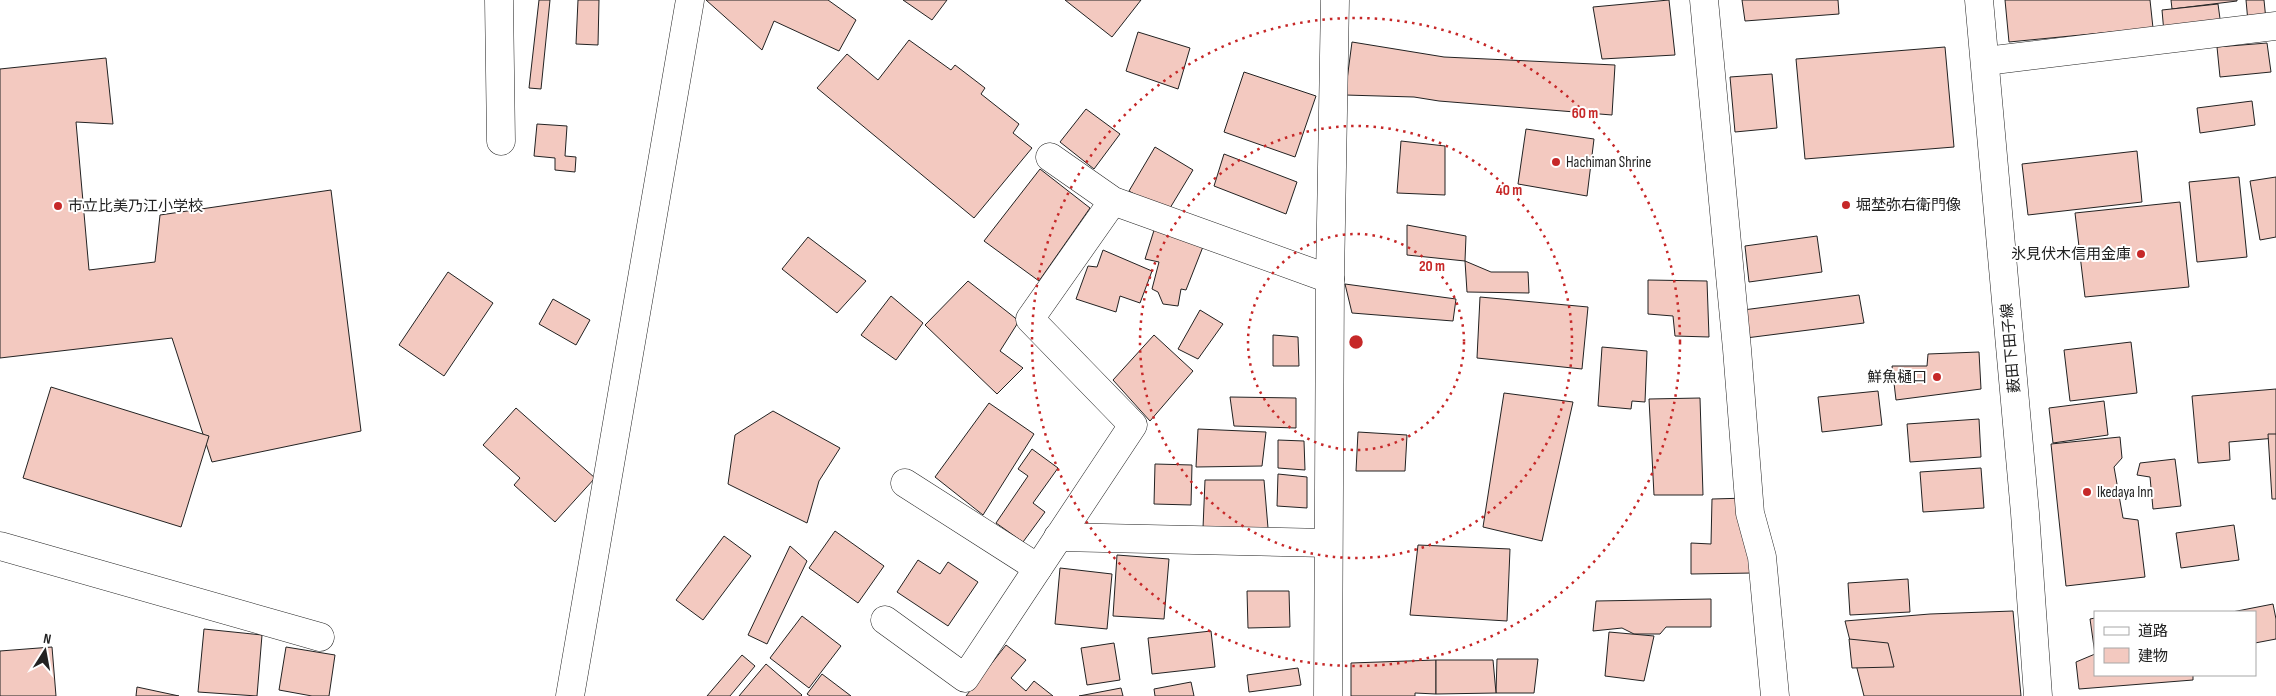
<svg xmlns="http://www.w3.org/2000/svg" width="2276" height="696" font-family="'Sofia Sans Condensed','Noto Sans JP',sans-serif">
<rect width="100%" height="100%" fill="#fff"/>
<g fill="#f3c9c0" stroke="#222">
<path d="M539,0H550L541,89L529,88Z"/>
<path d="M578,0H599L598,45L576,44Z"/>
<path d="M706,0H828L856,20L839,51L774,21L762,50Z"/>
<path d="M903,0H947L932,20Z"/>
<path d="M1065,0H1141L1112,37Z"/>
<path d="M1669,0L1675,55L1602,59L1593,7Z"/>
<path d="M1742,0H1838L1839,14L1745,21Z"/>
<path d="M2005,0H2150L2153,28L2009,42Z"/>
<path d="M2171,0H2237V1L2172,9Z"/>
<path d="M2246,0H2264L2266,20L2248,22Z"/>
<path d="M2218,4L2221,26L2164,33L2162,10Z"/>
<path d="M1138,32L1190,48L1178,89L1126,71Z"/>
<path d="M909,40L951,70L955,65L985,88L981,94L1019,124L1013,133L1032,148L974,218L817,88L847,54L878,80Z"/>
<path d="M1352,42L1444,57L1615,65L1612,115L1439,101L1414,97L1345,95Z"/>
<path d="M2267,43L2271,72L2220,77L2217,47Z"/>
<path d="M1945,47L1954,147L1805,159L1796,59Z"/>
<path d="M106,58L113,124L76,122L89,270L155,262L160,215L331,190L361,431L212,462L172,338L0,358V69Z"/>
<path d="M1244,72L1316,96L1295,157L1224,132Z"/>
<path d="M1772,74L1777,128L1735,132L1730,77Z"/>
<path d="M2252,101L2255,125L2200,133L2197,108Z"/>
<path d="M1086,109L1120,134L1094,169L1060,142Z"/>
<path d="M537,124L567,126L565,156L576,157L575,172L555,170V158L534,156Z"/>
<path d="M1526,129L1594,139L1587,196L1518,184Z"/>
<path d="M1401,141L1445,146V195L1397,193Z"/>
<path d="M1155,147L1193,170L1167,213L1129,191Z"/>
<path d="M2137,151L2142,202L2028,215L2022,164Z"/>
<path d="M1224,154L1297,182L1286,214L1214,186Z"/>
<path d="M1040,169L1090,208L1039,281L984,241Z"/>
<path d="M2239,177L2247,257L2197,262L2189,182Z"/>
<path d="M2276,177V237L2260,240L2250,181Z"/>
<path d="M2180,202L2189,287L2085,297L2075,213Z"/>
<path d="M1156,224L1206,239L1186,290L1181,289L1178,306L1163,304L1158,292L1152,289L1159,262L1145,259Z"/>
<path d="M1407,225L1466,236L1465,261L1407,255Z"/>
<path d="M1817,236L1822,272L1749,282L1745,246Z"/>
<path d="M808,237L866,281L837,313L782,269Z"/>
<path d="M1103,250L1152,271L1140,303L1120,296L1116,312L1076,299L1088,266L1097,267Z"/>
<path d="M1465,261L1491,272H1528L1529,293L1467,292Z"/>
<path d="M448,272L493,303L444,376L399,345Z"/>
<path d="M1648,280L1707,281L1709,337L1675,336L1673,316L1648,314Z"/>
<path d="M968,281L1019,321L1000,351L1023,368L997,394L925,325Z"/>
<path d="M1345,284L1456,299L1453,321L1352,313Z"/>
<path d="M1859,295L1864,323L1746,338L1743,310Z"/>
<path d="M891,296L923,323L896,360L861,335Z"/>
<path d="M1480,297L1588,307L1582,369L1477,358Z"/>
<path d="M553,299L590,320L576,345L539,324Z"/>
<path d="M1200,310L1223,324L1198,359L1178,349Z"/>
<path d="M1154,335L1193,371L1150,421L1113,380Z"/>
<path d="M1273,335L1298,337L1299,366H1273Z"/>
<path d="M2131,342L2137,393L2070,401L2064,350Z"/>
<path d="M1602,347L1647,351L1645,402L1632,401L1631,409L1598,406Z"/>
<path d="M1979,352L1981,389L1896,400L1892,366H1927L1928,354Z"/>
<path d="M51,387L209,436L181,527L23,478Z"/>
<path d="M2276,389V438L2229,442L2230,460L2198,463L2192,396Z"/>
<path d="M1878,391L1882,425L1822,432L1818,397Z"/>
<path d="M1504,393L1573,402L1542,541L1483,527Z"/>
<path d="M1230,397L1296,398V428L1234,426Z"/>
<path d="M1700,398L1703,495H1654L1649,399Z"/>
<path d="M2104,401L2108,435L2053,443L2049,408Z"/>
<path d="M989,403L1034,434L983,515L935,477Z"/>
<path d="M516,408L595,478L555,522L514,485L520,478L483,445Z"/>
<path d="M773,411L840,448L819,481L807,523L728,484L735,435Z"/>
<path d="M1979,419L1981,457L1910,462L1907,424Z"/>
<path d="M1198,429L1266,432L1262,466L1196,467Z"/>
<path d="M1358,432L1407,435L1405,471H1356Z"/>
<path d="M2268,434H2276V499H2272Z"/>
<path d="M2120,437L2122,458L2114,467L2123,518L2138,520L2145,577L2066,586L2051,444Z"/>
<path d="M1278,440L1304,441L1305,470L1278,468Z"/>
<path d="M1032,449L1058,468L1033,503L1045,512L1023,542L996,523L1028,476L1018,469Z"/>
<path d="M2175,459L2181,506L2153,509L2150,477L2137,475L2140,463Z"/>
<path d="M1155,464L1192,465L1191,505L1154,504Z"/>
<path d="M1981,468L1984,508L1923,512L1920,472Z"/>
<path d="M1278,474L1307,477V508L1277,506Z"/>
<path d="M1205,480H1264L1268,528H1203Z"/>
<path d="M1748,498L1753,573L1691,574V543L1711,544L1712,499Z"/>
<path d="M2234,525L2239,560L2181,568L2176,533Z"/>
<path d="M835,531L884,566L858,603L809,568Z"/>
<path d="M724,536L751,556L703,620L676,600Z"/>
<path d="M1418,545L1510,549L1507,621L1410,615Z"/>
<path d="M790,546L807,561L767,644L748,635Z"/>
<path d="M1117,555L1169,559L1164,619L1113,616Z"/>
<path d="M918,560L940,574L948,562L978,582L948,626L897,592Z"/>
<path d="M1060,568L1112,574L1107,629L1055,624Z"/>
<path d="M1908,579L1910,612L1850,615L1848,583Z"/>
<path d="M1247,591H1289L1290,627L1248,628Z"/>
<path d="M1711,599V627H1666L1660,634H1634L1622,628L1593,631L1596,601Z"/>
<path d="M2273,604L2276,619V639L2255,643V612H2232Z"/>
<path d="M2013,611L2021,696H1864L1845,621L1930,614Z"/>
<path d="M802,616L841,646L809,688L770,658Z"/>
<path d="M2095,618V675H2193V680L2079,689L2076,662L2095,654L2090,619Z"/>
<path d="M204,629L262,635L257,696L198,692Z"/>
<path d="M1211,631L1215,667L1152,674L1148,638Z"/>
<path d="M1609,632L1654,636L1644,681L1605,676Z"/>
<path d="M1849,639L1888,643L1894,667L1852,668Z"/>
<path d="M1114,643L1120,680L1087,685L1081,648Z"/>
<path d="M1006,645L1026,660L1011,678L1026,691L1034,681L1053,696H966Z"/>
<path d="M52,647L56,696H0V651Z"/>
<path d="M286,647L335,655L329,696H312L279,690Z"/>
<path d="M742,655L755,666L730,696H707Z"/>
<path d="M1497,659H1538L1534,693H1496Z"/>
<path d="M1436,660V694L1415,693V696H1351V663Z"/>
<path d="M1436,660H1493L1496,693L1436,694Z"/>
<path d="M766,664L802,695L801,696H739Z"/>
<path d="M1298,668L1301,685L1249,692L1247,675Z"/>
<path d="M822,674L851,696H810L807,694Z"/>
<path d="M1191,682L1194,696H1155L1154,689Z"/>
<path d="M137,687L179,696H136Z"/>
<path d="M1121,688L1123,696H1079Z"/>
</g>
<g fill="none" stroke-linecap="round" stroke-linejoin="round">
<defs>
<g id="minor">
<path d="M499,0L501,141"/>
<path d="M1704,0L1737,349L1750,513L1762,557L1775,696"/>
<path d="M1986,61L2276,26"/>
<path d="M1050,157L1113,201L1330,279"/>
<path d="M905,483L1038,568"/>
<path d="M1058,537L1328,543"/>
<path d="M0,546L320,637"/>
<path d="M885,620L965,678L1133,425L1030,319L1113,201"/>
<path d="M570,696L690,0"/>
<path d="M1328,696L1330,279L1335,0"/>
</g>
<path id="major" d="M1979,0L2025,513L2038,696"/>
</defs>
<use href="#minor" stroke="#222" stroke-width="29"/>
<use href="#major" stroke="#222" stroke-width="29"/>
<use href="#minor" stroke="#fff" stroke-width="28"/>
<use href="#major" stroke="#fff" stroke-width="28"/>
</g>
<g fill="none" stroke="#c62828" stroke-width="2.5" stroke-dasharray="2.5 5">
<circle cx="1356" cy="342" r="108"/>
<circle cx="1356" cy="342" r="216"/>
<circle cx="1356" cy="342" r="324"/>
</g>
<g fill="#c62828" stroke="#fff" stroke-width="2">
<circle cx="1556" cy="162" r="5"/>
<circle cx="1846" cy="205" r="5"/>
<circle cx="58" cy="206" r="5"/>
<circle cx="2141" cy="254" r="5"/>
<circle cx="1937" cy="377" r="5"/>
<circle cx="2087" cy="492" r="5"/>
</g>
<g text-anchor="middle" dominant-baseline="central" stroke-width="4" stroke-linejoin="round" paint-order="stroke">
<g font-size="15" fill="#222" stroke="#fff" text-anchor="start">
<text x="1566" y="162">Hachiman Shrine</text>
<text x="1856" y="205">堀埜弥右衛門像</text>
<text x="68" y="206">市立比美乃江小学校</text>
<text x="2131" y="254" text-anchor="end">氷見伏木信用金庫</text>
<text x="1927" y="377" text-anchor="end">鮮魚樋口</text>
<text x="2097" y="492">Ikedaya Inn</text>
</g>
<g font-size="15" fill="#222" stroke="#fff">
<text transform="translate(2011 348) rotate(-95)">薮田下田子線</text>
</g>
</g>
<circle cx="1356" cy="342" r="8" fill="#c62828" stroke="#fff" stroke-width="2.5"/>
<g font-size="15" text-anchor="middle" font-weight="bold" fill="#c62828" stroke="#fff" stroke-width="4" stroke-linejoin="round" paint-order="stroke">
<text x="1585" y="118">60 m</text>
<text x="1509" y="195">40 m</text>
<text x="1432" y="271">20 m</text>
</g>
<rect x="2094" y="611" width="162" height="65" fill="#ffffff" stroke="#a7a7a7"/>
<rect x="2104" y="627" width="25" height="8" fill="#ffffff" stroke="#a7a7a7"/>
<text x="2138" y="636" font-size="15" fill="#222222">道路</text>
<rect x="2104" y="648" width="25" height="15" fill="#f3c9c0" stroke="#a7a7a7"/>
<text x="2138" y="661" font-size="15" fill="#222222">建物</text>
<g transform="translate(45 651) rotate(11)" stroke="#ffffff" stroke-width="4" paint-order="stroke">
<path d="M0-4L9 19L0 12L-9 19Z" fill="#222222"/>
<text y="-8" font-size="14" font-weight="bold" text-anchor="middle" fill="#222222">N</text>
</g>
</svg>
